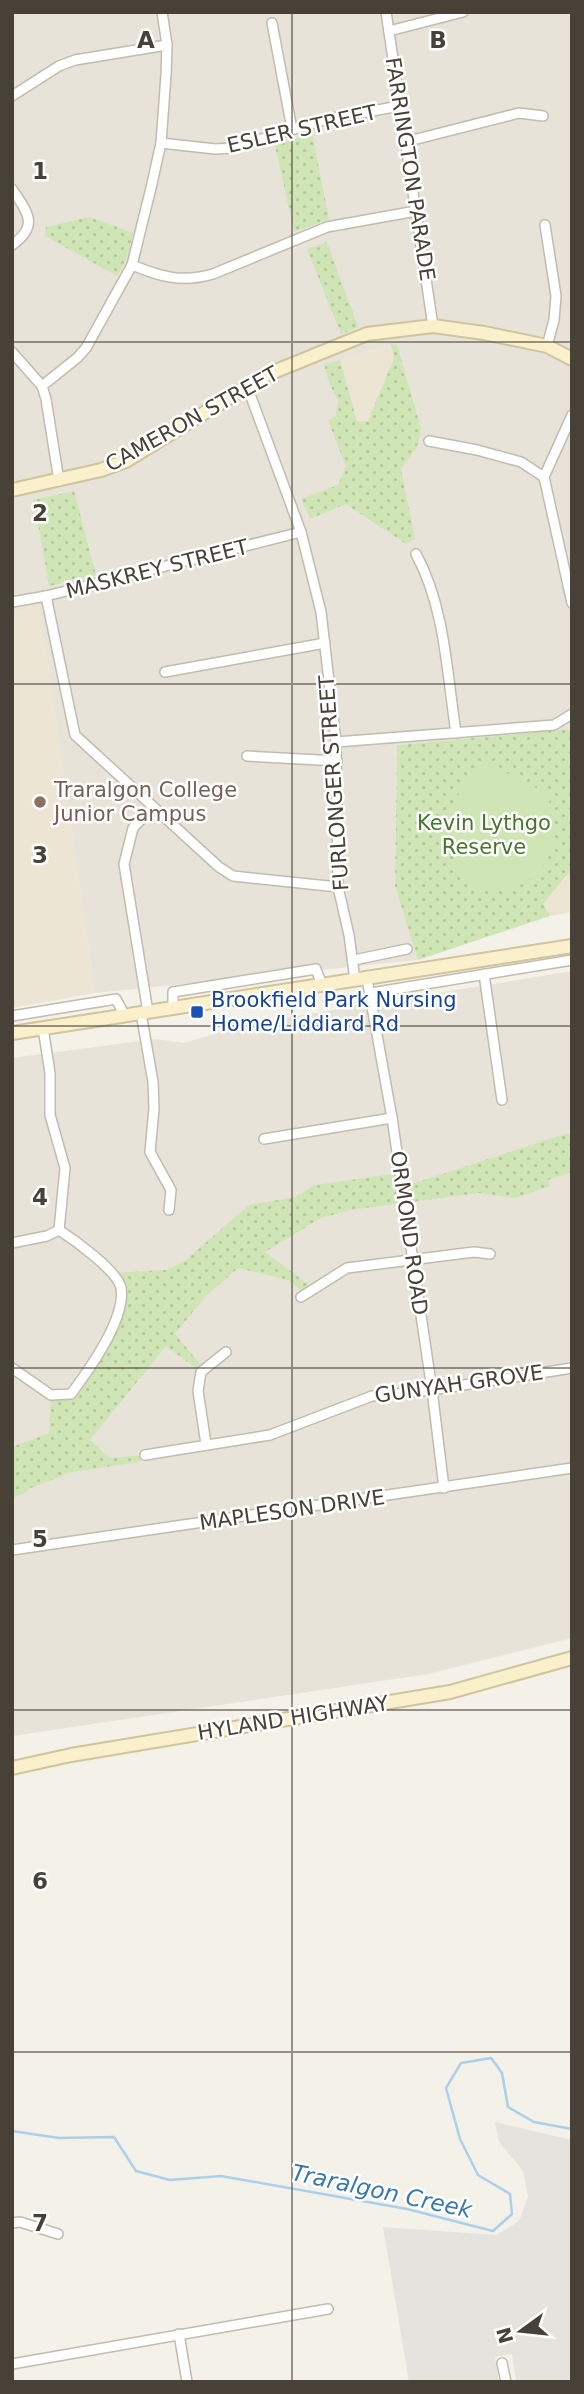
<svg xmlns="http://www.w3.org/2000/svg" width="584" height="2394" font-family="'DejaVu Sans',sans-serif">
<defs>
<pattern id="park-dots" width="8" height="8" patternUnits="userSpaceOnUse" patternTransform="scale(1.75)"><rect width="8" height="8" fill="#cfe5b5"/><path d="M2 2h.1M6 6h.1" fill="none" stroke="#b3c69c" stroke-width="1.8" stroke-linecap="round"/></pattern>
</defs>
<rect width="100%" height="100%" fill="#f4f1e9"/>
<g fill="#e7e3d8">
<path d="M12,12H572V729L397,745L395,886L418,960L95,993L40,607L12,611Z"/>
<path d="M572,971V1638L428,1674L12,1736V1058L155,1039L184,1043L248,1024Z"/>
</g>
<path fill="#e6e3de" d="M495,2122L572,2140V2382H516L512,2354L495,2357L499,2382H409L383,2227L496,2235L519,2221L528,2197L523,2171L499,2142Z"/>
<g fill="#ece5d4">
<path d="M391,344L394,357L368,421L357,422L340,360Z"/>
<path d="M40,606L95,993L12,1008V611Z"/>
<path d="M572,869V912L550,916L543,904Z"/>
</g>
<g fill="url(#park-dots)">
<path d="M312,133L329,219L294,232L275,145Z"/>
<path d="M90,217L133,233L128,255L117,276L45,236L46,227Z"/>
<path d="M327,242L358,327L341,334L307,249Z"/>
<path d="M391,344L397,345L421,429L417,447L401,469L415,539L406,544L346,504L310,519L301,499L338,485L346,467L328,420L335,417L339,402L329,383L324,364L340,360L357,422L368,421L394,358Z"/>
<path d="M74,491L96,575L49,586L34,500Z"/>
<path d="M572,729V869L543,904L550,916L418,960L395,886L397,745Z"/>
<path d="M565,1134H572V1172L548,1180L550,1186L516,1198L479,1193L350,1210L321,1218L265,1252L313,1288L305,1294L288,1280L238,1268L203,1299L175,1334L204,1369L201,1372L166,1346L90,1440L110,1458L145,1455L139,1462L72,1472L28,1489V1491L15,1497L12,1495V1447L49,1433L51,1395L64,1396L84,1377L119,1306V1287L111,1273L167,1270L186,1260L249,1205L295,1197L315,1185L400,1173L402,1184L418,1182Z"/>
</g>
<path fill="#cfe5b5" d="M485,762L552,796L547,806C584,884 454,936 451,835L439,828L472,770Z"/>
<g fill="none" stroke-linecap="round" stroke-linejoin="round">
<path stroke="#aad0ec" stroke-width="2.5" d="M12,2131L59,2138L114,2137L136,2171L170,2180L221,2176L407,2209L493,2231L512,2214L510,2194L478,2175L460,2139L446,2088L461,2063L491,2058L502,2073L508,2107L534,2122L572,2129"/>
<defs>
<g id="street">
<path d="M386,12L433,326"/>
<path d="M272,23L292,129"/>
<path d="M389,31L463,12"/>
<path d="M12,96L59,66L75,60L167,45"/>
<path d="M405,142L519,113L543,116"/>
<path d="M161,143L215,149L233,148L327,119L400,106"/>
<path d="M12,189C27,212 40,225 12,245"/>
<path d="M545,225L556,296L554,320L547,346"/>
<path d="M132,265C161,277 182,283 213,274L327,227L416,211"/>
<path d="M12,352L42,386L46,399L59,481"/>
<path d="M42,386L77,358L86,348L132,265L151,188L161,143L166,75L167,45L162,12"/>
<path d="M247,386L301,532L321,612L336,742L338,887L349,935L355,980"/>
<path d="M572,415L544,477L572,603"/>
<path d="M429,441L477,450L521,462L544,477"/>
<path d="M416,554C445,607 447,674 456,733"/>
<path d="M46,596L75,735L219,867L233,876L338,887"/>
<path d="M12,602L46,596L301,532"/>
<path d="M165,672L325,643"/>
<path d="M336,742L554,725L572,714"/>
<path d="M247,756L337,761"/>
<path d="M354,960L407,949"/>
<path d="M484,974L502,1100"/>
<path d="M367,979L392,1118L432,1390L444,1488"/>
<path d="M371,993L572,960"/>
<path d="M173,1008V992L316,969L322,985"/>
<path d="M148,1012L124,864L133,828L153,807"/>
<path d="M141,1013L153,1082L154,1108L150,1152L171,1190L169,1210"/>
<path d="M12,1016L116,999L125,1016"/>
<path d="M264,1139L392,1118"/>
<path d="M12,1243L47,1236L59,1230L65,1168L50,1115V1073L43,1028"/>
<path d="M301,1297L347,1268L474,1252L490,1254"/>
<path d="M12,1368L51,1395L71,1394C89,1370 126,1319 121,1288C118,1271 73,1239 59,1230"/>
<path d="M206,1444L198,1391L201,1372L226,1352"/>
<path d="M145,1455L270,1435L372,1396L432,1390L572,1368"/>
<path d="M12,1550L572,1468"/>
<path d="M12,2223L20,2222L58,2234"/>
<path d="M179,2334L187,2382"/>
<path d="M502,2363L506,2382"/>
<path d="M12,2364L328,2309"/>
</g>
<g id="secondary">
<path d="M12,490L101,470L126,461L266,375L367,334L433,326L484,333L547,346L572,359"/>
<path d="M12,1033L572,946"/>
<path d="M12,1768L71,1755L450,1692L572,1658"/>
</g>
</defs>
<use href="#street" stroke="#c2bbaf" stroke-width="12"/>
<use href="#secondary" stroke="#d0c49c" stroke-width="16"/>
<use href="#street" stroke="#fff" stroke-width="9"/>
<use href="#secondary" stroke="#fbf0cc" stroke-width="12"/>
</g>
<path fill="none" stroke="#474138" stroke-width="2" stroke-opacity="0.55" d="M292,12V2382M12,342H572M12,684H572M12,1026H572M12,1368H572M12,1710H572M12,2052H572"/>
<circle fill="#8d6e63" stroke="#fff" stroke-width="2.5" cx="40" cy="802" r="7"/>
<rect fill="#1a4fb4" stroke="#fff" stroke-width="2.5" x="190" y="1005" width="14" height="14" rx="3.5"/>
<g text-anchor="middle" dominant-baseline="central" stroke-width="5" stroke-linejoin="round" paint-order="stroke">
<g font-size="21" fill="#474138" stroke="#fff">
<text transform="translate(302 129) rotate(-13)">ESLER STREET</text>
<text transform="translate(410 169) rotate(81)">FARRINGTON PARADE</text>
<text transform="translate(192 419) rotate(-29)">CAMERON STREET</text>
<text transform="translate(157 569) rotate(-14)">MASKREY STREET</text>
<text transform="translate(334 783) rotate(-94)">FURLONGER STREET</text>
<text transform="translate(409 1233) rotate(82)">ORMOND ROAD</text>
<text transform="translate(459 1384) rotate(-8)">GUNYAH GROVE</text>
<text transform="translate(292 1510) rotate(-8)">MAPLESON DRIVE</text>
<text transform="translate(293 1718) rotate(-9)">HYLAND HIGHWAY</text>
</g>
<g font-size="21" fill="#785e54" stroke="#fff" text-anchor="start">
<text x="54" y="790">Traralgon College<tspan x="54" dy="24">Junior Campus</tspan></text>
</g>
<g font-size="21" fill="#48752f" stroke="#fff">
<text x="484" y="823">Kevin Lythgo<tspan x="484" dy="24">Reserve</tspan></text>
</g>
<g font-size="21" fill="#164399" stroke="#fff" text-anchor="start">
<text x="211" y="1000">Brookfield Park Nursing<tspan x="211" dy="24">Home/Liddiard Rd</tspan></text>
</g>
<g font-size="23" font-style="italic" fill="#3879ac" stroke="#fff">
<text transform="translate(382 2191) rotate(12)">Traralgon Creek</text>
</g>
</g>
<g font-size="23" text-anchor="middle" font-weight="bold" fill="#474138" stroke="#fff" stroke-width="5" stroke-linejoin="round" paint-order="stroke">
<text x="146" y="48">A</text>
<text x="438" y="48">B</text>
<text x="40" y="179">1</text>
<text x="40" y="521">2</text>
<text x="40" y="863">3</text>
<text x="40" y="1205">4</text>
<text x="40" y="1547">5</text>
<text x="40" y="1889">6</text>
<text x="40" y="2231">7</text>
</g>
<rect width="584" height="2394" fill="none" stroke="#474138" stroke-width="28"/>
<g transform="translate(521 2331) rotate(255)" stroke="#ffffff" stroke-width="5" paint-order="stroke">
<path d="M0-5L12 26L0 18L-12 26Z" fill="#474138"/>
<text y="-10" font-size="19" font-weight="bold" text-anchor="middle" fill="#474138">N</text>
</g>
</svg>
